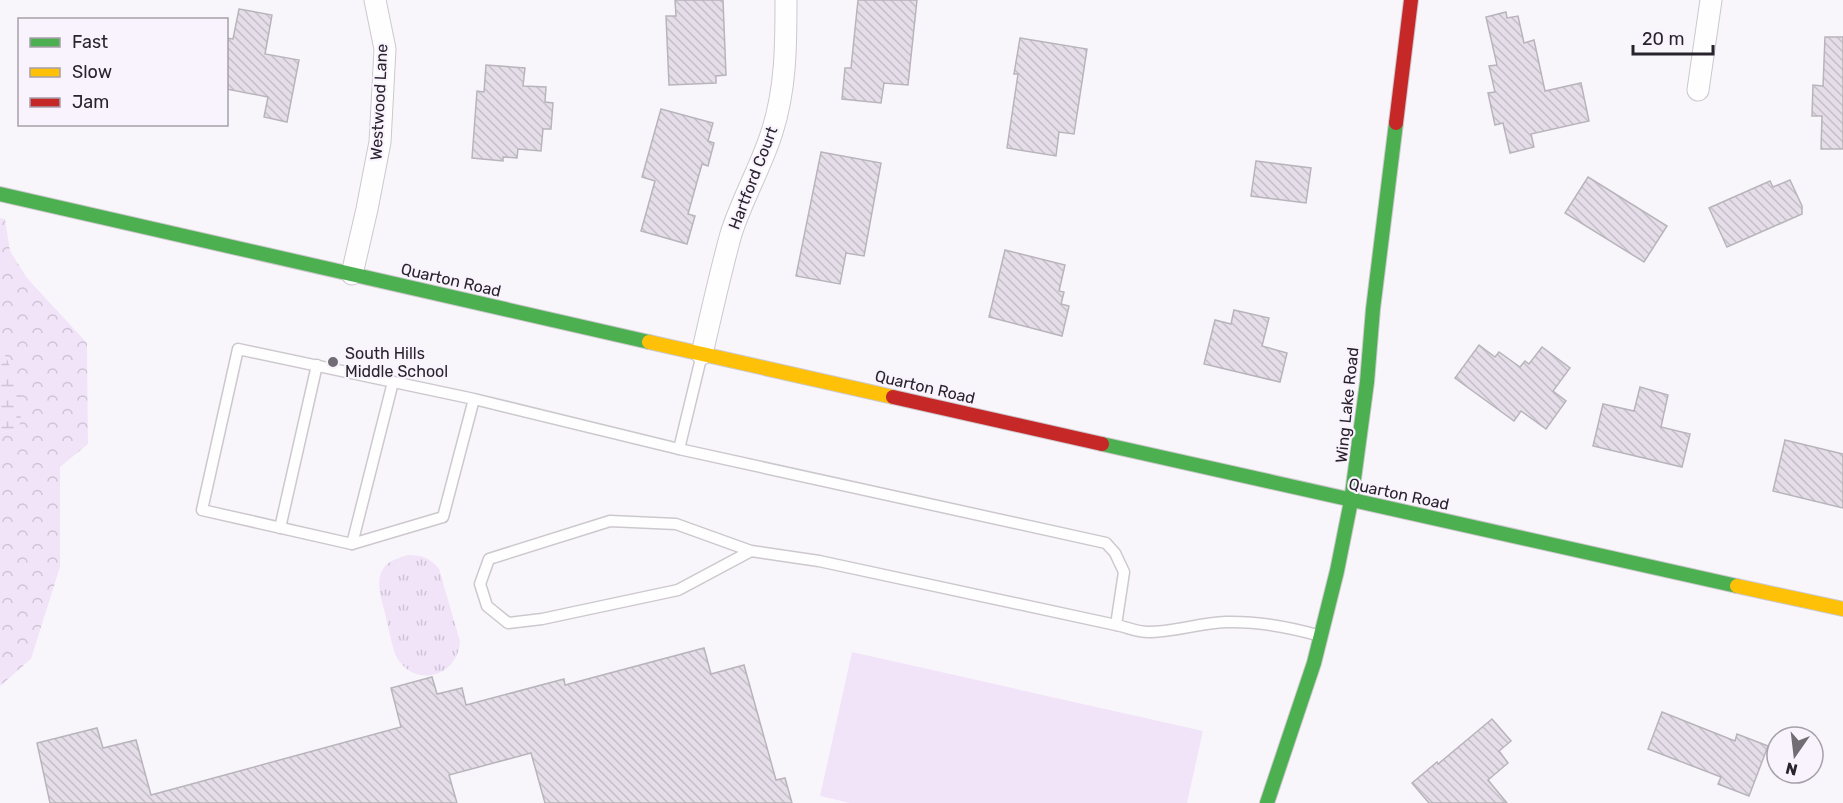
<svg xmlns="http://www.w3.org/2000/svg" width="1843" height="803" font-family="Rubik,sans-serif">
<defs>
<pattern id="grass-tufts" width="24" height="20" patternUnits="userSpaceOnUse" patternTransform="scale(1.5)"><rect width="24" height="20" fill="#f1e4f9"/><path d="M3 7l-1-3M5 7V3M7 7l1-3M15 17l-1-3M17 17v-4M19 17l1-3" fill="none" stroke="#cfc3d6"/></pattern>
<pattern id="forest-crowns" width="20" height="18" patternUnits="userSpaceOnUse" patternTransform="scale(1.5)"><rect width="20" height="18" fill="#f1e4f9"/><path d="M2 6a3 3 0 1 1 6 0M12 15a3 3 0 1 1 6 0" fill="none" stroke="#cfc3d6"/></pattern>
<pattern id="wetland-marsh" width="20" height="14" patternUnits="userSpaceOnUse" patternTransform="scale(1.5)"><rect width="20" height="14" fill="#f1e4f9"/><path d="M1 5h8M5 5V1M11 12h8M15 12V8" fill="none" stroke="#cfc3d6"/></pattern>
<pattern id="building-back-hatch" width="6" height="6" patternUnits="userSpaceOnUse" patternTransform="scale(1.5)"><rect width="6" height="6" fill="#e5dee9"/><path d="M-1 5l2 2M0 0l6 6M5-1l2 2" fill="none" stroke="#c4bec8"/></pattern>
</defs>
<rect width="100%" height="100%" fill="#f9f6fb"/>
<path fill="url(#grass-tufts)" d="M408,555C423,555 430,558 439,569L460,641C458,679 411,689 395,654C391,641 388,627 385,613C377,585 372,563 408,555Z"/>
<path fill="url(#forest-crowns)" d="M0,218L5,219L10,251L27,278L87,343L88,444L60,467V567L31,659L0,686V433L19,429L6,357L0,354Z"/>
<path fill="url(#wetland-marsh)" d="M0,354L6,357L23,399L19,429L0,433Z"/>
<path fill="#f1e4f9" d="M852,652L1203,731L1187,803H850L820,796Z"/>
<g fill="url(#building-back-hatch)" stroke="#b8b4bb" stroke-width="1.5">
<path d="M675,0H723L726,75L716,76V83L669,85L666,16H676Z"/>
<path d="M858,0H917L908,85L884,83L881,103L842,99L845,68H851Z"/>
<path d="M239,9L272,15L265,54L299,60L287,122L264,117L268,97L226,89V38L233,39Z"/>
<path d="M1506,12L1507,18L1518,16L1524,43L1534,40L1545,91L1581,83L1589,121L1531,134L1534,147L1510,153L1503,123L1495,125L1488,93L1495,92L1489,66L1497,65L1486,17Z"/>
<path d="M1825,37H1843V149H1821L1822,116H1812L1813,85L1823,86Z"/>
<path d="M1020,38L1087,49L1074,134L1059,132L1056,156L1007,148L1018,74H1014Z"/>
<path d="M486,65L525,68L523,86L546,87L545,102L553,103L551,129H543L541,151L518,149L517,158L503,157V161L472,158L477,91L484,92Z"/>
<path d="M661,109L713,123L708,141L714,143L708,166L702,164L688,214L695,216L687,244L641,231L655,181L642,177Z"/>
<path d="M821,152L881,163L864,256L846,253L840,284L796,276Z"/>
<path d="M1256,161L1311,168L1306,203L1251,196Z"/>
<path d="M1588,177L1667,226L1644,262L1565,213Z"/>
<path d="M1790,180L1802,206V214L1727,247L1709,208L1770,181L1773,187Z"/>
<path d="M1005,250L1065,265L1059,291L1064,292L1061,304L1069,306L1062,336L989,317Z"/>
<path d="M1234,310L1269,318L1262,346L1287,353L1280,382L1204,364L1215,320L1231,324Z"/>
<path d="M1479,345L1495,357L1499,352L1520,367L1525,361L1529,364L1542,347L1570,368L1553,391L1566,401L1546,429L1521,411L1514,421L1455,378Z"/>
<path d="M1640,387L1668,395L1661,427L1690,434L1682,467L1593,446L1603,404L1634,411Z"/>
<path d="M1785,440L1843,454V508L1773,491Z"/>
<path d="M704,648L711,674L744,665L776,780L785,778L792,803H545L531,753L449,775L457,803H50L37,743L97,728L103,748L136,740L151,795L401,727L391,688L432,677L437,694L462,688L466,705L564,679L565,685Z"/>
<path d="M1662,712L1735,741L1737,734L1768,746L1749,796L1718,784L1721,777L1648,749Z"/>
<path d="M1492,719L1511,741L1499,751L1508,763L1488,780L1507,803H1429L1412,783L1437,762L1438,764Z"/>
</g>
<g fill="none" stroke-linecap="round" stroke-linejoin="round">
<defs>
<g id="lane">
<path d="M474,399L443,517L352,544L202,510L238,349L474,399L679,449L1106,543L1115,553L1124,572L1116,625C1126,627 1138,632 1148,632C1174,632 1199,623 1226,622C1259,621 1289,627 1321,636"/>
<path d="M679,449L702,354"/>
<path d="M280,528L317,365"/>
<path d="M352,544L393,382"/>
<path d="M751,551L678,590L542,619L508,623L487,606L480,584L489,559L610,521L676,524L751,551L819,561L1116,625"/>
</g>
<g id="street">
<path d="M1698,90L1711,0"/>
<path d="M352,274L367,209L380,142L385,49L375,0"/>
<path d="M702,354C711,314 720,274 731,234C742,199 761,167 772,132C786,89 786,44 786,0"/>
</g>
<g id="fast">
<path d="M0,194L649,342"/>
<path d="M1102,444L1737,586"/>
<path d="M1267,803L1314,663L1337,571L1351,501L1367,382L1373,309L1396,123"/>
</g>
<g id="slow">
<path d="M649,342L893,397"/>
<path d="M1737,586L1843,609"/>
</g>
<g id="jam">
<path d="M1396,123L1411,0"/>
<path d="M893,397L1102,444"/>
</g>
</defs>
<use href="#lane" stroke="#ccc8ce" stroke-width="13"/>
<use href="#street" stroke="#ccc8ce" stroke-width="23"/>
<use href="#fast" stroke="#ccc8ce" stroke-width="16"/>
<use href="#slow" stroke="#ccc8ce" stroke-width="16"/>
<use href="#jam" stroke="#ccc8ce" stroke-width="16"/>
<use href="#lane" stroke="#fefefe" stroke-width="10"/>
<use href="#street" stroke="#fefefe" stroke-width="21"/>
<use href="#fast" stroke="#4caf50" stroke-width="14"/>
<use href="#slow" stroke="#ffc107" stroke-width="14"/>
<use href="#jam" stroke="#c62828" stroke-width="14"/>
</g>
<circle fill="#726d75" stroke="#f9f3fe" stroke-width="2" cx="333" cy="362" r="6"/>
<g text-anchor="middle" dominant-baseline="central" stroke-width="4.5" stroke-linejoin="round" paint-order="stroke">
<g font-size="16" fill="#29232d" stroke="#f9f3fe">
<text transform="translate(379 102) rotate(-87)">Westwood Lane</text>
<text transform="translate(753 178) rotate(-69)">Hartford Court</text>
<text transform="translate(451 280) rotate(13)">Quarton Road</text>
<text transform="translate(925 387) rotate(13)">Quarton Road</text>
<text transform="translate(1347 405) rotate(-84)">Wing Lake Road</text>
<text transform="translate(1399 494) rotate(12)">Quarton Road</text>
</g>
<g font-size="16" fill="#29232d" stroke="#f9f3fe" text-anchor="start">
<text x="345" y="353">South Hills<tspan x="345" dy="18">Middle School</tspan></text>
</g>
</g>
<rect x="18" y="18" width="210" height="108" fill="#f9f3fe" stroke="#a6a0aa" stroke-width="1.5"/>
<rect x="30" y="38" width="30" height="9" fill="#4caf50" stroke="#a6a0aa" stroke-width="1.5"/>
<text x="72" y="48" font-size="18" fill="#29232d">Fast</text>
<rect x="30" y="68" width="30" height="9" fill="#ffc107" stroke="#a6a0aa" stroke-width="1.5"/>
<text x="72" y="78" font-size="18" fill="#29232d">Slow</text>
<rect x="30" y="98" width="30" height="9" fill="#c62828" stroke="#a6a0aa" stroke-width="1.5"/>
<text x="72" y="108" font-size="18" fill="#29232d">Jam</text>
<g transform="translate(1795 755) rotate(194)"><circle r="28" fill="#f9f3fe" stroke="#a6a0aa" stroke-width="1.5"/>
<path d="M0-4.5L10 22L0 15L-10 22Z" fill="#726d75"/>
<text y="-9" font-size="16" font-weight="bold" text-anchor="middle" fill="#29232d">N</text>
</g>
<path d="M1633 45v9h80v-9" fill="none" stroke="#29232d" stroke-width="3"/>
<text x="1642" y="45" font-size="18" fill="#29232d" stroke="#f9f3fe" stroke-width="4.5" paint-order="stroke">20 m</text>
</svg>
